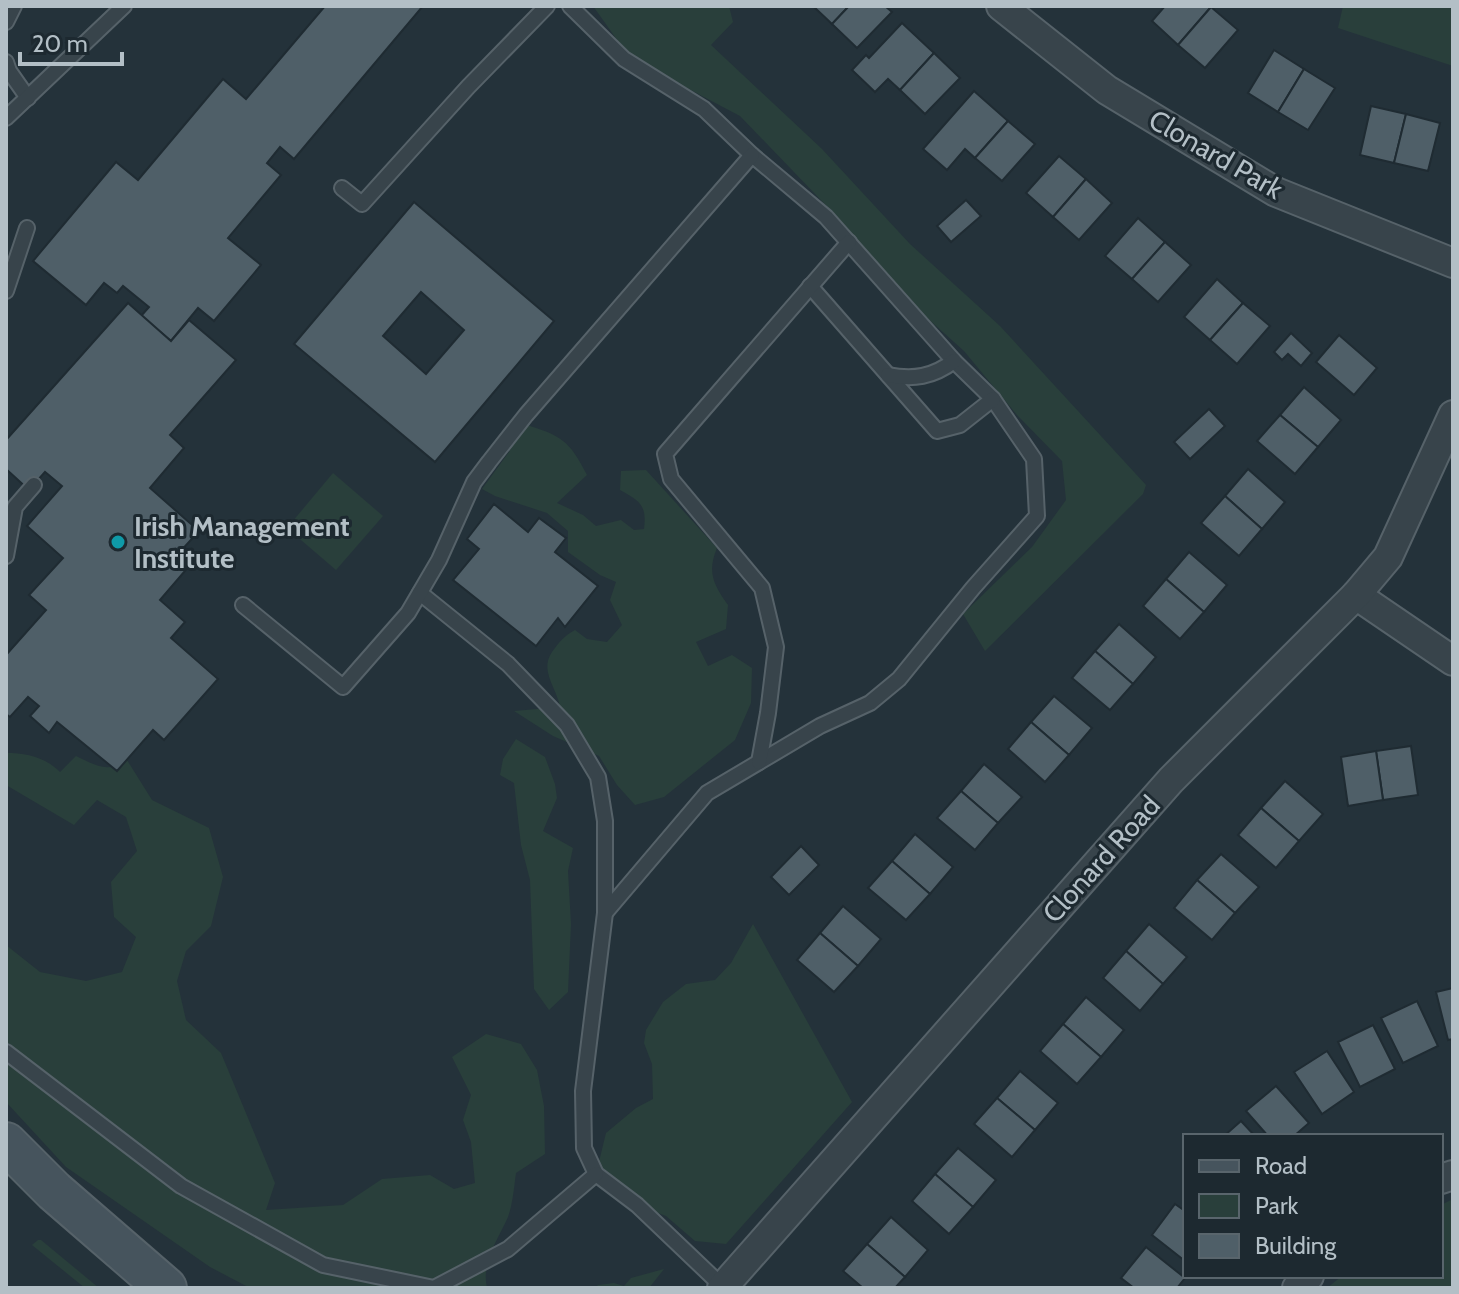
<svg xmlns="http://www.w3.org/2000/svg" width="1459" height="1294" font-family="Cabin,sans-serif">
<rect width="100%" height="100%" fill="#24323a"/>
<g fill="#293f3b">
<path d="M593,6H729L733,22L711,45L822,149L910,244L1000,326L1146,485L1143,494L985,651L963,614L1032,547L1066,500L1062,461L1017,415L964,351L906,299L841,221L740,116L630,58Z"/>
<path d="M1343,6H1453V66L1338,28Z"/>
<path d="M524,424C562,436 569,440 587,475L557,503L583,515L596,526L621,520L634,530L644,529C647,505 640,501 620,490L621,471L646,470L717,548C707,572 713,584 728,605L726,629L696,642L708,666L732,655L752,668L751,703L735,740L664,797L635,805L617,785L599,756L553,736L514,711L560,707C557,688 539,671 552,652C559,642 564,636 575,630L587,639L607,642L622,625L610,600L616,582L600,575L568,552V531L547,513L495,496L482,489L509,452Z"/>
<path d="M333,473L383,516L336,570L287,528Z"/>
<path d="M516,739L545,757L555,784L557,798L543,831L573,848L568,871L571,924L568,992L549,1010L534,989L530,880L521,845L514,783L500,775L503,759Z"/>
<path d="M6,753C26,753 45,757 60,772L76,756C95,765 108,774 127,760L152,800L209,828L223,877L211,926L186,951L177,981L186,1020L221,1053L275,1183L266,1210L343,1205L382,1179L430,1175L454,1189L475,1183L471,1142L463,1120L471,1095L452,1057L486,1034L521,1044L537,1070L544,1106L545,1154L516,1173C514,1187 513,1203 508,1217C498,1240 481,1261 487,1288H250L210,1267L66,1167L6,1102V945L40,972L86,981L122,972L136,937L114,917L111,882L137,851L126,817L97,800L74,825L6,785Z"/>
<path d="M753,924L852,1102L726,1244L695,1241L666,1216L637,1205L596,1174L606,1133L636,1108L653,1099L652,1064L644,1043L646,1030L663,1002L686,984L715,980L731,963Z"/>
<path d="M1453,1199V1288H1327L1342,1276H1441V1205Z"/>
<path d="M38,1240H41L99,1288H85L32,1245Z"/>
<path d="M664,1269L649,1288H595L598,1285L614,1283L624,1286L631,1278Z"/>
</g>
<g fill="#4f5f68" stroke="#1f2b32" stroke-width="2" fill-rule="evenodd">
<path d="M325,6H423L294,159L280,147L267,163L281,175L228,238L261,265L214,321L198,308L171,341L141,316L149,307L123,286L117,293L104,283L86,305L33,261L116,162L138,180L223,79L246,99Z"/>
<path d="M813,6H849L832,24Z"/>
<path d="M849,6H885L892,12L857,48L832,24Z"/>
<path d="M1165,6H1210L1211,7L1178,45L1152,21Z"/>
<path d="M1211,7L1238,30L1205,68L1178,45Z"/>
<path d="M902,23L934,53L900,90L888,79L875,92L852,70L866,55L869,58Z"/>
<path d="M1274,50L1304,69L1278,112L1248,93Z"/>
<path d="M934,53L960,78L925,114L900,90Z"/>
<path d="M1304,69L1335,88L1308,130L1278,112Z"/>
<path d="M974,91L1008,121L975,158L965,149L947,170L923,149Z"/>
<path d="M1371,106L1406,114L1394,163L1360,155Z"/>
<path d="M1406,114L1440,123L1428,171L1394,163Z"/>
<path d="M1008,121L1035,144L1002,181L975,158Z"/>
<path d="M1059,156L1086,179L1053,217L1026,193Z"/>
<path d="M1086,179L1112,203L1079,240L1053,217Z"/>
<path d="M966,200L981,216L951,242L937,226Z"/>
<path d="M414,202L554,321L435,462L294,344ZM421,292L464,330L426,374L383,336Z"/>
<path d="M1138,218L1165,242L1132,279L1105,256Z"/>
<path d="M1165,242L1191,265L1158,302L1132,279Z"/>
<path d="M1217,279L1243,303L1210,340L1184,317Z"/>
<path d="M128,303L171,341L189,320L236,360L170,435L184,448L150,488L199,531L179,553L191,564L160,600L185,622L171,638L218,679L164,740L153,730L117,771L57,722L49,733L30,716L39,706L28,697L10,717L6,714V655L46,610L29,595L63,558L27,526L62,486L45,472L29,490L6,469V440Z"/>
<path d="M1243,303L1270,326L1237,364L1210,340Z"/>
<path d="M1291,333L1312,353L1301,366L1288,354L1282,360L1274,352Z"/>
<path d="M1339,335L1377,368L1354,395L1316,362Z"/>
<path d="M1304,387L1341,420L1318,447L1280,415Z"/>
<path d="M1209,409L1225,426L1190,459L1174,442Z"/>
<path d="M1280,415L1318,447L1295,474L1257,441Z"/>
<path d="M1248,469L1285,502L1262,529L1225,496Z"/>
<path d="M1225,496L1262,529L1239,556L1201,523Z"/>
<path d="M494,504L528,532L539,518L566,538L555,552L598,586L565,627L558,618L536,646L453,580L479,549L467,539Z"/>
<path d="M1189,552L1227,585L1204,612L1166,579Z"/>
<path d="M1166,579L1204,612L1180,639L1143,606Z"/>
<path d="M1119,624L1156,657L1133,684L1095,651Z"/>
<path d="M1095,651L1133,684L1110,710L1072,678Z"/>
<path d="M1054,696L1092,728L1069,755L1031,722Z"/>
<path d="M1031,722L1069,755L1045,782L1008,749Z"/>
<path d="M1411,746L1418,795L1383,800L1376,751Z"/>
<path d="M1376,751L1383,800L1348,806L1341,757Z"/>
<path d="M984,764L1022,797L998,823L961,791Z"/>
<path d="M1285,781L1323,814L1299,841L1261,808Z"/>
<path d="M961,791L998,823L975,850L937,818Z"/>
<path d="M1261,808L1299,841L1276,868L1238,835Z"/>
<path d="M915,834L953,867L930,894L892,861Z"/>
<path d="M801,846L819,865L789,895L771,877Z"/>
<path d="M1221,854L1259,887L1235,913L1197,880Z"/>
<path d="M892,861L930,894L906,920L868,888Z"/>
<path d="M1197,880L1235,913L1212,940L1174,908Z"/>
<path d="M843,906L881,939L858,966L820,933Z"/>
<path d="M1149,924L1187,957L1163,984L1126,951Z"/>
<path d="M820,933L858,966L834,992L797,960Z"/>
<path d="M1126,951L1163,984L1140,1011L1103,978Z"/>
<path d="M1453,988V1039L1448,1040L1436,992Z"/>
<path d="M1086,997L1124,1030L1101,1057L1063,1024Z"/>
<path d="M1417,1001L1438,1046L1403,1063L1381,1018Z"/>
<path d="M1063,1024L1101,1057L1077,1084L1040,1051Z"/>
<path d="M1373,1025L1395,1069L1360,1087L1338,1042Z"/>
<path d="M1327,1051L1354,1092L1322,1114L1294,1072Z"/>
<path d="M1020,1071L1058,1103L1035,1130L997,1098Z"/>
<path d="M1276,1086L1309,1123L1294,1136H1268L1246,1111Z"/>
<path d="M997,1098L1035,1130L1012,1157L974,1124Z"/>
<path d="M1241,1121L1255,1136H1224Z"/>
<path d="M958,1148L996,1180L973,1207L935,1174Z"/>
<path d="M935,1174L973,1207L949,1234L912,1201Z"/>
<path d="M1175,1204L1185,1211V1261L1152,1235Z"/>
<path d="M891,1217L928,1250L905,1277L867,1244Z"/>
<path d="M867,1244L905,1277L895,1288H863L843,1271Z"/>
<path d="M1146,1247L1185,1278L1177,1288H1134L1121,1278Z"/>
</g>
<g fill="none" stroke-linecap="round" stroke-linejoin="round">
<defs>
<g id="lane">
<path d="M570,6L624,59L704,109L752,155L826,217L954,361L993,399L1034,459L1037,516L973,588L899,679L870,703L820,726L707,793L605,913"/>
<path d="M6,22L14,6"/>
<path d="M6,62L9,71L28,98"/>
<path d="M6,118L124,6"/>
<path d="M342,188L362,204L468,87L547,6"/>
<path d="M810,286L937,431L960,425L993,399"/>
<path d="M6,291L27,228"/>
<path d="M888,375C913,380 933,377 954,361"/>
<path d="M6,556L15,507L34,485"/>
<path d="M420,593L508,664L567,725L598,777L605,821V913L583,1091L584,1148L596,1174L637,1205L723,1287"/>
<path d="M243,605L343,687L408,613L439,560L474,482L489,462L526,415L752,155"/>
<path d="M759,762L768,713L776,647L762,588L671,479L665,454L849,242"/>
<path d="M6,1052L181,1186L323,1265L434,1288L508,1249L596,1174"/>
</g>
<g id="street">
<path d="M1001,6L1107,90L1276,192L1453,263"/>
<path d="M1356,595L1453,661"/>
<path d="M1441,1179L1453,1175"/>
<path d="M722,1288L1171,780L1356,595L1388,557L1453,415"/>
<path d="M1297,1288L1309,1276"/>
</g>
<path id="secondary" d="M6,1143L54,1191L166,1288"/>
</defs>
<use href="#lane" stroke="#566269" stroke-width="18"/>
<use href="#street" stroke="#566269" stroke-width="32"/>
<use href="#secondary" stroke="#566269" stroke-width="44"/>
<use href="#lane" stroke="#38444b" stroke-width="14"/>
<use href="#street" stroke="#38444b" stroke-width="28"/>
<use href="#secondary" stroke="#46545d" stroke-width="40"/>
</g>
<circle fill="#0f9aa8" stroke="#1d2930" stroke-width="3" cx="118" cy="542" r="8"/>
<g text-anchor="middle" dominant-baseline="central" stroke-width="6" stroke-linejoin="round" paint-order="stroke">
<g font-size="28" fill="#b3bfc6" stroke="#1d2930">
<text transform="translate(1216 154) rotate(30)">Clonard Park</text>
<text transform="translate(1101 859) rotate(-48)">Clonard Road</text>
</g>
<g font-size="28" font-weight="bold" fill="#b3bfc6" stroke="#1d2930" text-anchor="start">
<text x="134" y="526">Irish Management<tspan x="134" dy="32">Institute</tspan></text>
</g>
</g>
<rect width="1459" height="1294" fill="none" stroke="#b3bfc6" stroke-width="16"/>
<rect x="1183" y="1134" width="260" height="144" fill="#1d2930" stroke="#59656c" stroke-width="2"/>
<rect x="1199" y="1160" width="40" height="12" fill="#46545d" stroke="#59656c" stroke-width="2"/>
<text x="1255" y="1174" font-size="24" fill="#b3bfc6">Road</text>
<rect x="1199" y="1194" width="40" height="24" fill="#293f3b" stroke="#59656c" stroke-width="2"/>
<text x="1255" y="1214" font-size="24" fill="#b3bfc6">Park</text>
<rect x="1199" y="1234" width="40" height="24" fill="#4f5f68" stroke="#59656c" stroke-width="2"/>
<text x="1255" y="1254" font-size="24" fill="#b3bfc6">Building</text>
<path d="M20 52v12h102v-12" fill="none" stroke="#b3bfc6" stroke-width="4"/>
<text x="32" y="52" font-size="24" fill="#b3bfc6" stroke="#1d2930" stroke-width="6" paint-order="stroke">20 m</text>
</svg>
